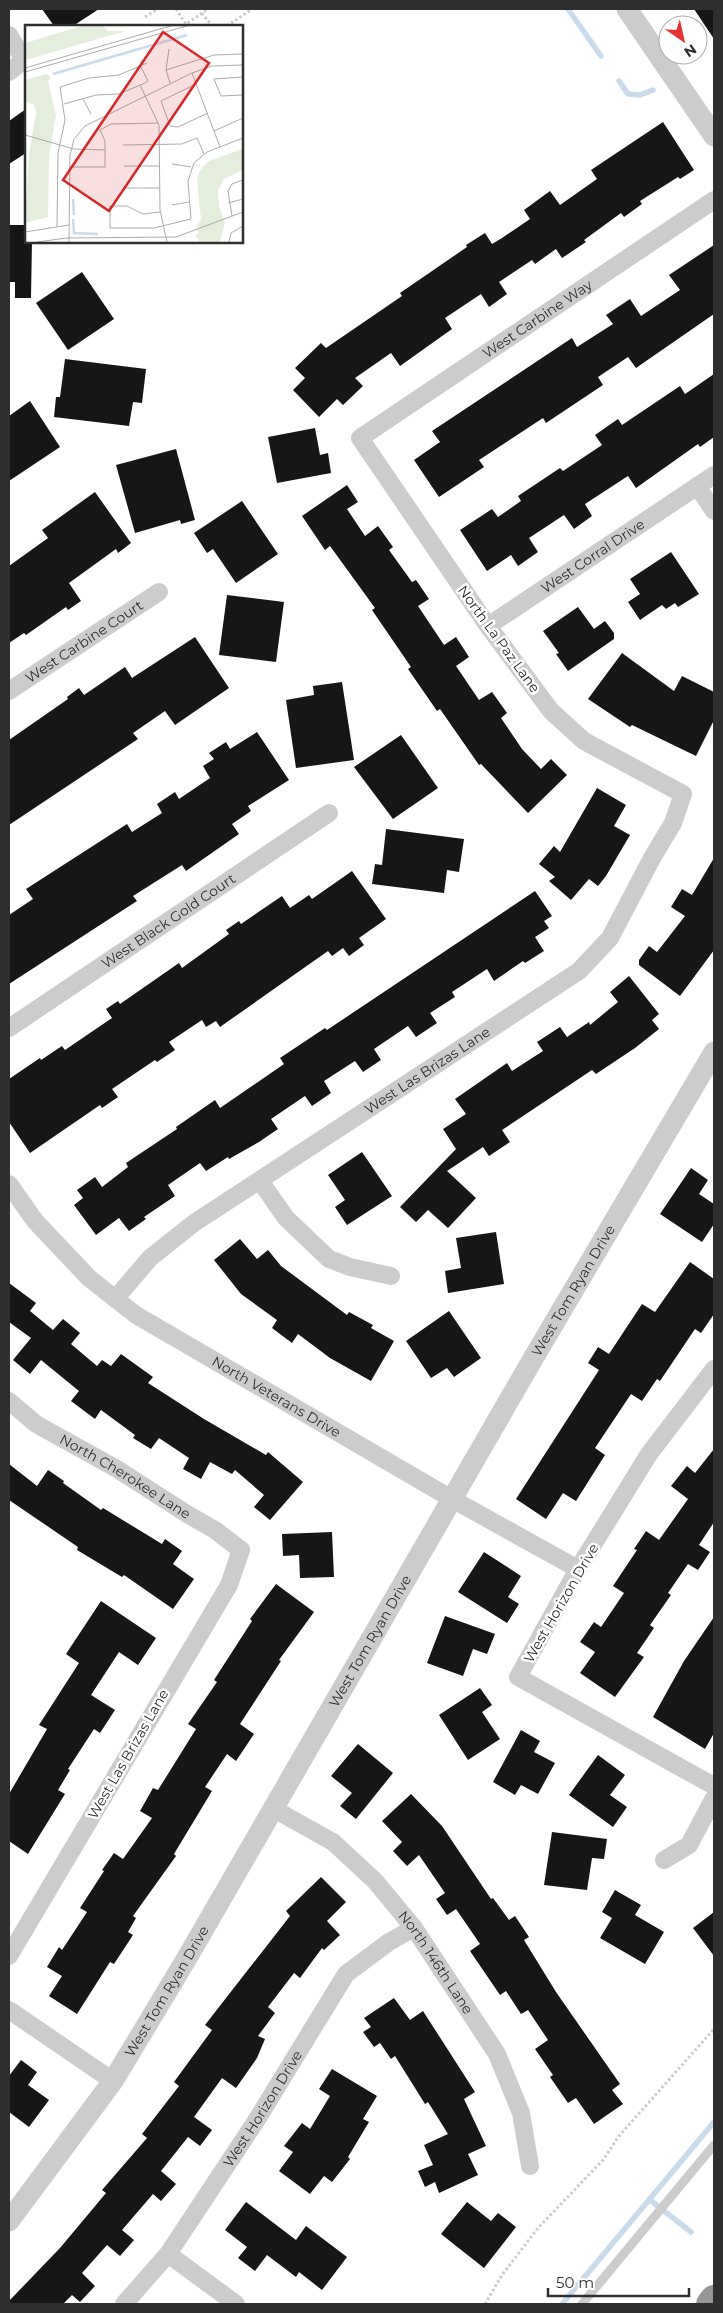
<svg xmlns="http://www.w3.org/2000/svg" width="723" height="2313" font-family="Montserrat,sans-serif">
<rect width="100%" height="100%" fill="#fff"/>
<g fill="none" stroke-linecap="round" stroke-linejoin="round">
<g stroke="#cadcec" stroke-width="5.5">
<path d="M568,9L601,56"/>
<path d="M619,81L628,94L640,95L653,90"/>
<path d="M650,2200L691,2232"/>
<path d="M562,2304L714,2122"/>
</g>
</g>
<g fill="#161616">
<path d="M42,9H99L73,26H54Z"/>
<path d="M694,9H714V39Z"/>
<path d="M26,109V153L9,164V121Z"/>
<path d="M663,122L694,170L680,179L678,177L640,201L642,204L624,217L621,213L584,240L586,242L562,258L556,249L535,264L532,260L499,282L507,294L489,307L481,294L445,318L452,329L400,366L391,353L355,378L363,386L343,405L337,399L319,417L293,390L305,378L295,368L321,343L326,348L402,296L400,293L467,247L466,245L485,233L492,244L502,238L530,219L524,210L550,191L560,205L597,179L591,170Z"/>
<path d="M9,225H26V241H32L31,298H15V282H9Z"/>
<path d="M714,245V314L636,368L628,357L598,377L603,385L546,423L543,418L479,460L484,467L439,497L414,460L440,442L432,431L572,338L577,347L613,324L606,315L630,299L641,316L680,290L669,275Z"/>
<path d="M82,272L114,319L68,350L36,303Z"/>
<path d="M65,359L146,369L142,403L133,402L129,426L54,417L56,397H60Z"/>
<path d="M714,374V437L700,447L698,444L636,488L628,476L585,504L592,516L574,529L564,515L529,538L538,552L518,566L511,555L487,571L460,530L492,509L498,517L521,501L518,496L560,468L563,471L602,445L595,435L618,419L622,425L680,386L685,394Z"/>
<path d="M30,401L60,447L9,481V416Z"/>
<path d="M315,428L320,455L328,453L331,473L277,483L268,437Z"/>
<path d="M176,449L195,520L181,524L180,520L135,533L116,465Z"/>
<path d="M347,485L358,502L347,509L365,536L378,526L393,547L389,550L412,582L416,580L429,599L418,606L444,645L456,637L469,657L456,666L479,700L492,692L507,713L501,718L522,749L541,769L551,759L567,775L528,813L481,764L479,765L440,709L437,711L408,669L411,667L372,610L375,608L330,546L325,550L302,516Z"/>
<path d="M95,492L131,543L118,553L116,549L69,583L81,601L68,610L66,607L26,635L24,633L9,643V566L48,538L42,530Z"/>
<path d="M242,501L278,554L236,583L213,549L207,553L194,533Z"/>
<path d="M671,552L699,594L678,607L675,603L666,609L662,605L640,620L628,602L640,594L630,579Z"/>
<path d="M227,595L284,602L276,662L219,655Z"/>
<path d="M578,607L594,629L605,621L614,633V639L568,671L556,654L559,653L543,631Z"/>
<path d="M195,637L229,688L175,725L165,711L133,733L138,739L9,825V740L68,699L67,697L79,688L84,695L125,667L132,678Z"/>
<path d="M622,653L674,691L682,676L714,692V720L696,756L632,725L630,727L588,699Z"/>
<path d="M342,682L354,760L296,768L286,700L314,695L313,686Z"/>
<path d="M257,732L289,780L248,806L251,811L232,824L239,834L186,871L182,865L133,896L137,901L9,984V915L33,899L26,889L127,824L132,832L162,813L157,804L175,792L179,799L210,778L203,766L214,759L209,753L226,742L230,749Z"/>
<path d="M401,735L438,788L393,819L354,767Z"/>
<path d="M597,788L626,805L614,826L630,835L606,876L598,886L589,879L571,900L549,881L555,877L539,864L554,846L560,852Z"/>
<path d="M386,829L464,839L459,872L447,870L444,893L372,884L375,864L382,865Z"/>
<path d="M714,858V950L680,996L639,965V960L649,946L657,952L685,916L671,907L682,889L692,895Z"/>
<path d="M352,871L386,919L359,938L364,945L349,956L343,948L332,956L328,951L220,1027L216,1021L206,1027L202,1020L169,1042L175,1050L157,1062L155,1060L112,1089L118,1097L102,1108L100,1105L30,1153L9,1122V1079L40,1058L41,1060L62,1046L65,1050L112,1018L106,1009L118,1001L120,1004L179,963L182,968L229,934L226,930L239,921L241,924L282,896L290,908L309,895L312,899Z"/>
<path d="M535,891L552,916L544,921L549,928L535,937L544,951L525,963L523,961L494,981L487,969L452,992L455,997L430,1013L437,1023L416,1037L408,1026L374,1049L381,1060L363,1072L355,1061L324,1081L331,1093L312,1106L305,1096L271,1119L278,1129L259,1142L229,1159L228,1157L206,1171L200,1163L168,1185L175,1196L144,1217L146,1219L129,1231L119,1218L96,1235L74,1205L83,1198L77,1190L95,1177L102,1187L128,1167L126,1163L177,1129L176,1127L215,1100L220,1108L284,1064L280,1058L325,1028L327,1030Z"/>
<path d="M629,976L659,1014L652,1020L659,1029L635,1048L596,1074L592,1070L502,1130L510,1142L489,1156L483,1147L447,1171L476,1198L448,1228L428,1210L416,1222L400,1207L456,1149L443,1129L466,1114L455,1099L507,1063L512,1071L543,1051L537,1042L560,1027L567,1037L589,1022L590,1025L618,1002L610,992Z"/>
<path d="M362,1152L392,1196L347,1225L335,1207L345,1200L328,1175Z"/>
<path d="M691,1168L708,1180L699,1194L714,1204V1224L702,1242L660,1214Z"/>
<path d="M496,1232L504,1284L448,1293L445,1271L461,1268L456,1238Z"/>
<path d="M240,1239L257,1259L268,1250L281,1266L347,1315L349,1312L373,1325L371,1328L394,1341L371,1381L330,1358L298,1334L292,1343L272,1328L277,1320L241,1294L214,1260Z"/>
<path d="M690,1262L714,1279V1314L701,1333L695,1329L660,1381L657,1379L642,1401L631,1394L595,1448L605,1455L576,1501L563,1493L546,1519L516,1499L599,1370L588,1363L598,1347L609,1354L642,1304L655,1312Z"/>
<path d="M9,1283L36,1303L30,1311L53,1330L63,1319L80,1333L71,1344L97,1366L102,1360L111,1366L121,1354L153,1377L148,1383L204,1419L266,1455L268,1452L303,1482L270,1520L254,1507L264,1495L235,1470L232,1474L210,1462L201,1479L183,1469L189,1458L159,1438L151,1449L133,1438L135,1435L101,1410L95,1419L71,1401L79,1391L41,1360L30,1374L13,1360L31,1338L9,1322Z"/>
<path d="M449,1311L481,1358L454,1377L447,1368L431,1378L406,1341Z"/>
<path d="M714,1449V1522L699,1545L710,1552L698,1570L688,1564L668,1593L671,1595L650,1625L654,1628L637,1653L644,1657L615,1697L580,1673L595,1652L580,1642L594,1622L601,1627L624,1593L613,1586L637,1550L634,1549L646,1531L659,1540L688,1499L671,1486L687,1466L695,1473Z"/>
<path d="M9,1464L37,1486L48,1470L64,1481L63,1483L101,1510L103,1508L162,1544L165,1539L182,1551L173,1564L194,1579L173,1609L124,1575L122,1577L77,1550L78,1547L9,1500Z"/>
<path d="M332,1532L334,1577L300,1578L299,1555L283,1556L282,1534Z"/>
<path d="M484,1552L521,1576L508,1597L519,1604L507,1623L458,1592Z"/>
<path d="M276,1584L314,1612L279,1660L281,1661L240,1724L254,1734L236,1761L227,1754L205,1787L212,1791L174,1854L176,1856L133,1916L136,1918L128,1932L133,1935L114,1964L110,1962L77,2014L49,1996L62,1976L47,1967L59,1947L62,1950L87,1912L80,1908L104,1871L102,1870L114,1853L123,1859L152,1818L140,1811L153,1788L158,1790L196,1729L188,1724L217,1682L214,1680L252,1621L250,1619Z"/>
<path d="M101,1601L156,1638L138,1665L119,1652L91,1695L115,1710L100,1733L94,1729L68,1769L70,1770L58,1790L65,1794L28,1854L9,1841V1794L47,1729L39,1725L79,1663L66,1654Z"/>
<path d="M445,1616L495,1634L487,1654L473,1649L463,1676L427,1663Z"/>
<path d="M714,1617V1733L705,1749L653,1717L684,1661Z"/>
<path d="M480,1688L492,1705L482,1712L500,1739L468,1760L439,1715Z"/>
<path d="M521,1730L540,1741L534,1752L555,1763L538,1794L521,1785L515,1795L493,1782Z"/>
<path d="M358,1744L393,1773L356,1819L340,1806L352,1793L331,1776Z"/>
<path d="M598,1755L625,1775L610,1795L627,1807L613,1827L569,1795Z"/>
<path d="M411,1794L442,1826L491,1899L493,1898L509,1920L515,1916L529,1937L524,1940L556,1992L620,2084L612,2090L623,2104L594,2124L576,2098L568,2103L550,2077L553,2075L535,2049L548,2040L528,2010L521,2014L506,1991L500,1995L470,1951L480,1944L456,1909L447,1915L436,1899L445,1893L419,1855L407,1866L393,1851L402,1842L382,1821Z"/>
<path d="M552,1832L607,1839L604,1859L592,1858L587,1890L544,1885Z"/>
<path d="M321,1877L346,1902L327,1921L340,1935L324,1950L322,1948L300,1978L294,1973L268,2007L275,2013L258,2036L265,2039L257,2058L236,2088L222,2078L194,2117L212,2130L200,2146L188,2137L161,2171L176,2184L161,2201L153,2194L122,2230L134,2240L120,2256L107,2245L82,2273L95,2286L80,2302L72,2295L63,2304H9V2301L60,2248L106,2193L102,2190L147,2138L142,2134L179,2086L174,2082L212,2030L205,2025L290,1916L286,1911Z"/>
<path d="M615,1890L641,1905L635,1915L664,1932L645,1964L600,1938L612,1918L602,1912Z"/>
<path d="M714,1912V1956L693,1928Z"/>
<path d="M394,1998L410,2020L423,2011L475,2092L464,2099L486,2146L468,2154L478,2175L439,2193L435,2182L425,2187L418,2171L433,2165L424,2145L448,2134L428,2102L425,2104L395,2056L391,2059L380,2043L374,2047L363,2032L371,2027L364,2018Z"/>
<path d="M21,2060L37,2072L28,2085L49,2100L29,2127L9,2112V2076Z"/>
<path d="M332,2069L377,2096L363,2119L369,2122L348,2157L350,2159L332,2182L324,2176L310,2194L279,2171L293,2152L284,2146L302,2123L310,2129L330,2096L319,2089Z"/>
<path d="M246,2202L296,2240L306,2226L347,2257L322,2290L299,2272L296,2277L267,2255L255,2271L238,2258L247,2247L225,2230Z"/>
<path d="M467,2202L491,2221L498,2213L516,2227L484,2268L441,2234Z"/>
</g>
<g fill="none" stroke-linecap="round" stroke-linejoin="round">
<g stroke="#ccc" stroke-width="3" stroke-dasharray="2.5 2.5" stroke-linecap="butt">
<path d="M176,9L186,24L208,9"/>
<path d="M202,13L212,26"/>
<path d="M145,17L158,9"/>
<path d="M227,26L252,9"/>
<path d="M485,2304L502,2275L538,2228L603,2160L619,2136L714,2029"/>
</g>
<path stroke="#ccc" stroke-width="9" d="M582,2304L714,2145"/>
<g stroke="#ccc" stroke-width="18">
<path d="M9,35L24,60L9,72"/>
<path d="M697,486L714,511"/>
<path id="s1" d="M488,626L714,475"/>
<path id="s2" d="M9,691L159,592"/>
<path id="s3" d="M9,1028L329,813"/>
<path d="M260,1181L286,1218L329,1259L350,1267L391,1276"/>
<path id="s4" d="M9,1184L35,1221L89,1278L136,1315L452,1499L578,1569"/>
<path id="s5" d="M115,1299L150,1258L194,1223L579,971L610,938L652,858L673,823L683,794L584,741L551,711L488,626L360,438L714,200"/>
<path d="M714,1369L649,1454L578,1569L518,1677L714,1786"/>
<path id="s6" d="M9,1401L36,1424L117,1469L187,1514L215,1530L241,1550L229,1585L9,1956"/>
<path id="s7" d="M272,1808L333,1842L375,1881L414,1928L497,2054L521,2113L530,2166"/>
<path d="M664,1860L689,1845L714,1798"/>
<path d="M9,2010L113,2081"/>
<path d="M168,2254L236,2304"/>
<path id="s8" d="M124,2304L168,2254L256,2121L346,1974L389,1942L414,1928"/>
</g>
<g stroke="#ccc" stroke-width="21">
<path d="M627,9L714,136"/>
<path id="s9" d="M9,2221L113,2081L187,1958L534,1357L714,1052"/>
</g>
<path stroke="#969696" stroke-width="28" d="M710,2304L714,2299"/>
</g>
<g text-anchor="middle" dominant-baseline="central" stroke-width="5" stroke-linejoin="round" paint-order="stroke">
<g font-size="14" fill="#2f2f2f" stroke="#fff">
<text stroke="none"><textPath href="#s5" startOffset="1481">West Carbine Way</textPath></text>
<text stroke="none"><textPath href="#s1" startOffset="126">West Corral Drive</textPath></text>
<text transform="translate(499 639) rotate(54)">North La Paz Lane</text>
<text stroke="none"><textPath href="#s2" startOffset="90">West Carbine Court</textPath></text>
<text stroke="none"><textPath href="#s3" startOffset="192">West Black Gold Court</textPath></text>
<text stroke="none"><textPath href="#s5" startOffset="389">West Las Brizas Lane</textPath></text>
<text stroke="none"><textPath href="#s9" startOffset="1089">West Tom Ryan Drive</textPath></text>
<text stroke="none"><textPath href="#s4" startOffset="346">North Veterans Drive</textPath></text>
<text stroke="none"><textPath href="#s6" startOffset="139">North Cherokee Lane</textPath></text>
<text transform="translate(561 1603) rotate(-60)">West Horizon Drive</text>
<text stroke="none"><textPath href="#s9" startOffset="684">West Tom Ryan Drive</textPath></text>
<text transform="translate(128 1754) rotate(-60)">West Las Brizas Lane</text>
<text stroke="none"><textPath href="#s7" startOffset="229">North 146th Lane</textPath></text>
<text stroke="none"><textPath href="#s9" startOffset="279">West Tom Ryan Drive</textPath></text>
<text stroke="none"><textPath href="#s8" startOffset="240">West Horizon Drive</textPath></text>
</g>
</g>
<g transform="translate(25 25)">
<rect width="218" height="218" fill="#fff"/>
<path d="M60,0H77L83,6H101L0,35V18ZM21,49L26,52L23,56L31,90L24,132L23,192L0,198L4,129L11,88L9,80L0,76V55ZM217,124V145L199,154L193,166L194,181L200,198L195,217H175L170,210L174,208L172,201L176,195L172,155L175,145L184,136Z" fill="#e5eddd"/>
<path fill="none" stroke="#cadcec" stroke-width="2.5" d="M28,49L162,10M48,174L49,190M48,194L49,208L73,209"/>
<path fill="none" stroke="#acacac" stroke-width="1" d="M144,24L141,45L145,58M0,43L149,0M141,45L189,30L218,29M0,47L165,0M167,48L195,122M218,52L189,54L196,71L218,70M171,59L136,76L145,101L153,102L183,88M115,60L134,100L135,185L142,217M58,74L66,89M39,79L71,70L94,69L120,58L123,56L115,40M189,106L218,93M0,110L49,124L80,125M98,120L157,119L172,113L179,129M147,139L166,142M99,141H135M44,142H80V116L75,105L86,99L133,98M100,163H135M203,178L218,174M147,180L164,177M135,187L118,189L102,181H85V203H129L166,194L163,156L169,138L182,127L218,113M207,191L203,166L207,159L218,155M32,201L33,128L40,95L35,62L64,53L94,50L122,38M0,207L44,200M12,217L42,213L151,212L218,187M44,217L45,130L49,114L60,101L167,48L187,41L218,40M204,217L206,208L218,201"/>
<path fill="#d62828" fill-opacity="0.15" stroke="#d62828" stroke-width="2.5" d="M138,7L184,38L84,186L38,155Z"/>
<rect width="218" height="218" fill="none" stroke="#2f2f2f" stroke-width="2.5"/>
</g>
<rect width="723" height="2313" fill="none" stroke="#2f2f2f" stroke-width="20"/>
<g transform="translate(683 40) rotate(146)"><circle r="24" fill="#ffffff" stroke="#acacac"/>
<path d="M0-4L9 19L0 12L-9 19Z" fill="#e53334"/>
<text y="-8" font-size="14" font-weight="bold" text-anchor="middle" fill="#2f2f2f">N</text>
</g>
<path d="M548 2288v8h141v-8" fill="none" stroke="#2f2f2f" stroke-width="2.5"/>
<text x="556" y="2288" font-size="15" fill="#2f2f2f" stroke="#ffffff" stroke-width="4" paint-order="stroke">50 m</text>
</svg>
